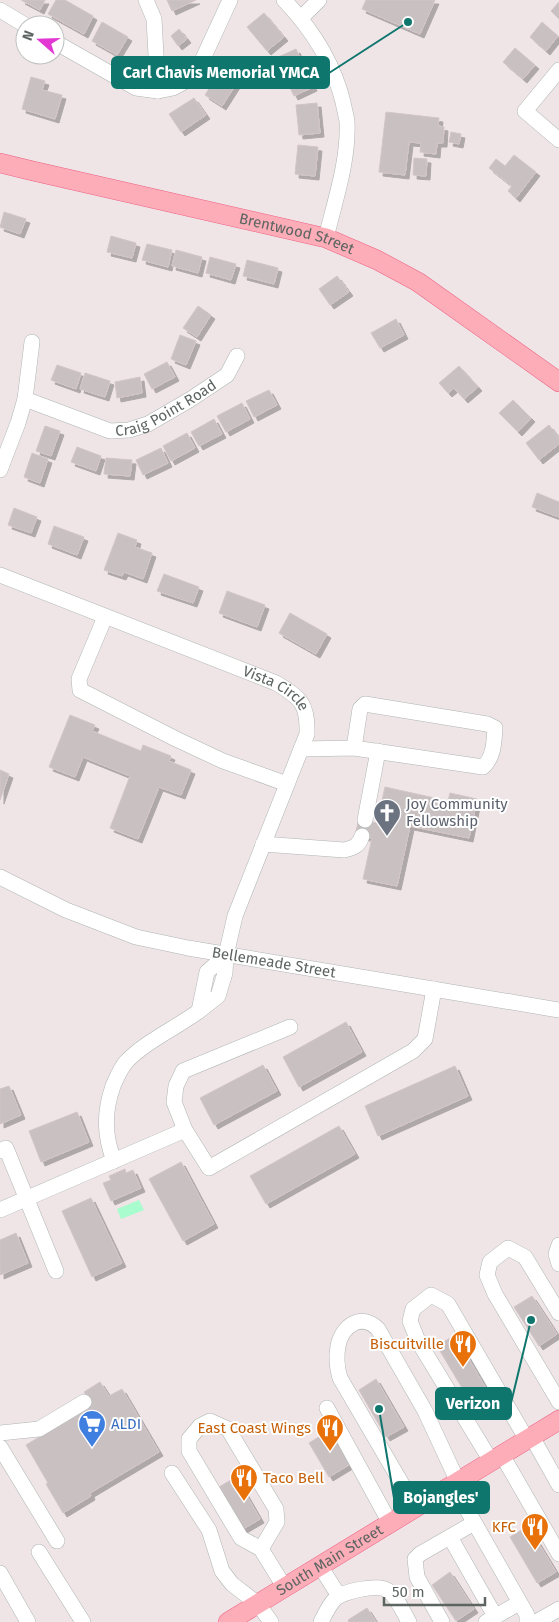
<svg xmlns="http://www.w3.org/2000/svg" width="559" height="1622" font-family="'Fira Sans',sans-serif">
<defs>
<filter id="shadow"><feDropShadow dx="4" dy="4" stdDeviation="0" flood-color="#0004"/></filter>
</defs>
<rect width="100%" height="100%" fill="#efe5e7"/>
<path fill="#a8fcce" d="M139,1200L144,1210L121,1219L117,1209Z"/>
<g fill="#c8c0c1" stroke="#d3c4c8" filter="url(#shadow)">
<path d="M21,0H45L40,10Z"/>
<path d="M56,0H65L93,16L84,34L48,14Z"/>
<path d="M167,0H196L172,11Z"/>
<path d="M366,0H435L420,34L362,9Z"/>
<path d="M559,2V19L551,11Z"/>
<path d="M264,13L284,37L267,51L247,27Z"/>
<path d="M102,22L128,37L117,55L92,41Z"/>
<path d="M542,22L558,36L546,51L530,37Z"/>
<path d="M179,29L187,39L178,46L171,36Z"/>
<path d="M515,48L535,65L523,79L503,62Z"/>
<path d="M296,49L313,87L294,96L276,58Z"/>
<path d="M228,59L245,70L222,106L205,95Z"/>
<path d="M31,77L45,81L42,90L62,95L55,119L22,109Z"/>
<path d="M194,98L206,115L181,132L169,114Z"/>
<path d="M317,103L320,133L299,135L296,105Z"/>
<path d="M386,112L439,118L438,126L444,127L443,143H437L436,154L420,152L421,143L409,142L405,175L379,172Z"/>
<path d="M451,132L461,134L459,144L449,142Z"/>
<path d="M298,145L318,147L315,176L295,174Z"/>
<path d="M514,155L536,172L516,198L508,191L512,186L489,168L496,159L505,166Z"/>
<path d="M414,158L427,159L426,176L413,175Z"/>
<path d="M4,212L26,219L20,234L0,227Z"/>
<path d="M111,236L136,243L132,258L107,252Z"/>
<path d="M147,244L172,250L168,267L142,260Z"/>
<path d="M176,250L202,257L198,273L172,266Z"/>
<path d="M210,257L236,264L231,280L206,273Z"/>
<path d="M247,260L278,268L274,284L243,276Z"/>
<path d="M337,276L349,292L330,305L319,289Z"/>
<path d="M198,306L211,315L197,337L183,328Z"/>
<path d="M396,319L404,335L380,348L371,333Z"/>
<path d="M180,335L196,341L186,365L171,359Z"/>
<path d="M167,362L175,377L152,389L144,374Z"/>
<path d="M57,365L81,373L76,389L51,380Z"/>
<path d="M459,366L478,387L464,399L454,388L448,393L439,383Z"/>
<path d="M85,373L110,381L105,397L80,389Z"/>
<path d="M140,377L142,393L117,398L115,382Z"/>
<path d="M269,390L277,405L254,417L246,401Z"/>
<path d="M513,400L531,418L518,432L499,413Z"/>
<path d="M242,403L250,419L226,432L217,416Z"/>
<path d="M214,419L222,434L199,446L191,432Z"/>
<path d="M549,425L559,438V444L539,460L526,443Z"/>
<path d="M45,426L60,431L51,456L36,451Z"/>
<path d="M187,433L195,448L171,461L163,446Z"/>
<path d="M77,447L101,456L96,471L71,462Z"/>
<path d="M161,448L168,463L143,475L136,460Z"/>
<path d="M32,453L48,459L40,483L24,477Z"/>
<path d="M106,458L132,460L130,476L104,474Z"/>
<path d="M537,493L559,502V517L532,507Z"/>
<path d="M14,508L37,517L31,533L8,525Z"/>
<path d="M54,526L84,537L77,555L48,544Z"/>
<path d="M118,533L137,540L135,547L152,553L143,579L124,572L122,576L104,570Z"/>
<path d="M164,574L199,587L193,603L157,591Z"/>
<path d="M227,591L265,605L257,627L219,613Z"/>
<path d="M290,613L327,634L316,654L279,633Z"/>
<path d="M70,715L95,725L92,731L141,751L143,745L171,756L169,761L191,770L181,795L159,787L138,839L110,828L130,776L83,757L75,777L49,767Z"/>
<path d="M0,770L9,774L0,800Z"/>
<path d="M385,787L448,801L450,793L477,799L469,838L410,826L397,886L363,879L372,838L355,835L359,819L377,823Z"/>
<path d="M346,1022L362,1052L299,1087L283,1057Z"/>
<path d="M263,1065L277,1091L214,1125L200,1098Z"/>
<path d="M455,1066L468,1096L378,1136L365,1106Z"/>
<path d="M9,1086L21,1115L0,1124V1089Z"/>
<path d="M77,1112L89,1142L41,1162L29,1131Z"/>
<path d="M339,1126L355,1154L266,1204L250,1176Z"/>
<path d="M181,1162L214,1224L183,1241L149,1179Z"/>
<path d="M125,1169L126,1173L133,1170L141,1188L111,1201L103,1183L111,1180L109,1176Z"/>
<path d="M91,1198L122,1263L92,1277L62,1211Z"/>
<path d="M16,1233L28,1263L0,1275V1240Z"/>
<path d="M532,1296L557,1334L539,1346L514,1307Z"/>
<path d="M455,1335L488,1392L471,1403L437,1346Z"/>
<path d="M376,1379L404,1427L386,1437L359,1390Z"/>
<path d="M100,1382L109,1396L122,1389L159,1452L90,1493L91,1496L63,1513L46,1484L48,1483L26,1445L92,1405L84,1392Z"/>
<path d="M332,1429L352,1463L329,1477L309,1443Z"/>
<path d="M236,1477L260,1519L243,1529L219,1487Z"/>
<path d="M528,1526L556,1572L537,1583L510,1537Z"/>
<path d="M450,1572L474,1609L456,1621L432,1585Z"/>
<path d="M367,1608L376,1622H349L348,1620Z"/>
</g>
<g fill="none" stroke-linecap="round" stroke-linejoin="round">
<defs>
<g id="minor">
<path d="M146,0L154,19L158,91"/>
<path d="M284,0C312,29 333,62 343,102C344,108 346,115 347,121C349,160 335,200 326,238"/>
<path d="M0,10L25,25"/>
<path d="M301,18L319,0"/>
<path d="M55,42L136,88L158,91L173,88L186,81L195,72L201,63L230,0"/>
<path d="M559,70L525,111L559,140"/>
<path id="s1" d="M25,399L110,431L129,430L148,424L191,399L227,375L237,356"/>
<path d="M0,470L18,423L25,399L32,342"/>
<path id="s2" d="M0,575L276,683C301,698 308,704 307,734L235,916L226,955L225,973L218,996L199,1011L207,972L226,955"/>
<path d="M105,617L79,679L80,690L176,739L223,761L287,784"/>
<path d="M301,749L354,748L483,767C494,757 494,742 495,728L487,724L365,704L360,709L354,748"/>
<path d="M365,820L378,751"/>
<path d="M263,844L344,850C353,848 359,846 362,836"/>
<path id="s3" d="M0,877L66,910L136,937L188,948L559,1010"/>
<path d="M290,1027L183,1071L176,1086L174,1102L185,1130L209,1168L413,1051L425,1039L434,989"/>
<path d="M0,1151L6,1148L56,1271"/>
<path d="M114,1161C104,1135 104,1112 113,1086C117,1077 120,1069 126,1062C146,1041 176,1028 199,1011"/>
<path d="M0,1210L185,1130"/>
<path d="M559,1245L556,1254L559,1264"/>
<path d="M559,1313L525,1257L508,1248L490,1262L487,1275L495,1294L559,1402"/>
<path d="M327,1408L390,1523"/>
<path d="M0,1433L39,1429L84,1402"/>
<path d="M532,1437L559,1485"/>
<path d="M0,1447L57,1541"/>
<path d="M502,1455L559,1554"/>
<path d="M491,1461L418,1341L410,1321L413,1309L431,1295L448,1304L527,1440"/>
<path d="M172,1473L209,1530L222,1571L232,1584L258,1604L271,1622"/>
<path d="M453,1485L527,1615V1622"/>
<path d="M416,1508L340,1378C337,1368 336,1357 338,1346C342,1326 361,1312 378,1329L425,1411L458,1482"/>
<path d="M450,1537L495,1616"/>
<path d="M261,1549L241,1538L189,1451V1439L200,1426L210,1421L228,1429L276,1509L277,1522L261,1549L285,1588"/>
<path d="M39,1552L83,1622"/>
<path d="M320,1566L339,1596"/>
<path d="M0,1573L28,1622"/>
<path d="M321,1622C325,1614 329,1605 335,1599C342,1591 379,1584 387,1590C397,1596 403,1612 409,1622"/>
<path d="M442,1622L417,1577L415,1559L420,1554L474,1523"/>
<path d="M486,1622L519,1603"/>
<path d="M536,1622L559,1609"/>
</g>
<g id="major">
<path id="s4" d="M0,163L33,171L326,238L377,260L418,282L559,382"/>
<path id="s5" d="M228,1622L559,1420"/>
</g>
</defs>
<use href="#minor" stroke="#aeb5b3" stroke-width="16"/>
<use href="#major" stroke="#ed6185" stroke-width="20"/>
<use href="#minor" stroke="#fff" stroke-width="15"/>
<use href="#major" stroke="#fcadb8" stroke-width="19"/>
</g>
<defs>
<symbol id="church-pin" viewBox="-11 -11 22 30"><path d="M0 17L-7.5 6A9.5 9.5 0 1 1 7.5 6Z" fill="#6b7280" stroke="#fff"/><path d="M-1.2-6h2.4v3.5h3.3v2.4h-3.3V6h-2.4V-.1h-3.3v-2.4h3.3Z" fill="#fff"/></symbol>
<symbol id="restaurant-pin" viewBox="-11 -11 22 30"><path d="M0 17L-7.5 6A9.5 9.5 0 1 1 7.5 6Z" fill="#e8710a" stroke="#fff"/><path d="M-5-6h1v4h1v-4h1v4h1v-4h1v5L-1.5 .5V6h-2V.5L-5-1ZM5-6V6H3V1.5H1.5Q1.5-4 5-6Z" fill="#fff"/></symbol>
<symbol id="supermarket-pin" viewBox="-11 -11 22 30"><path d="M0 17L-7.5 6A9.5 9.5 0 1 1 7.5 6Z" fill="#3f7fe0" stroke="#fff"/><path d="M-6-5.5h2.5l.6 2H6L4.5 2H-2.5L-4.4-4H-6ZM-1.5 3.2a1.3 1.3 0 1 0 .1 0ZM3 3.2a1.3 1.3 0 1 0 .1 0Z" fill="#fff"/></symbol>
</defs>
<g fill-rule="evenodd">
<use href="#church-pin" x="371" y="797" width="32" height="43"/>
<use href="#restaurant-pin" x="447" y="1328" width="32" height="43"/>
<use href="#supermarket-pin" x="76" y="1408" width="32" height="43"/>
<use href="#restaurant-pin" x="314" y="1412" width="32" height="43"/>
<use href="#restaurant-pin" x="228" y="1462" width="32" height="43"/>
<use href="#restaurant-pin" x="519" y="1511" width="32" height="43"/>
</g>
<g text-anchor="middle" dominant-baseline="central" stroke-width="4" stroke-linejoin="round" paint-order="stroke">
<g font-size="15" fill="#5d6562" stroke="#fff">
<text stroke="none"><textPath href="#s4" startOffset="305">Brentwood Street</textPath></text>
<text stroke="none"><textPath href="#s1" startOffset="152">Craig Point Road</textPath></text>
<text stroke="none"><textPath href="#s2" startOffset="299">Vista Circle</textPath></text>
<text stroke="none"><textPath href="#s3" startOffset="289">Bellemeade Street</textPath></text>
<text stroke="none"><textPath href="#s5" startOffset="119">South Main Street</textPath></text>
</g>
<g font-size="15" fill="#5b616d" stroke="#fff" text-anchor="start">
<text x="406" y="804">Joy Community<tspan x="406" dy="17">Fellowship</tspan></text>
</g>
<g font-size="15" fill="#c56008" stroke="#fff" text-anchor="end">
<text x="444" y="1344">Biscuitville</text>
<text x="311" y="1428">East Coast Wings</text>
<text x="263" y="1478" text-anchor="start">Taco Bell</text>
<text x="516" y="1527">KFC</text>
</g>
<g font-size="15" fill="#366cbe" stroke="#fff" text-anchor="start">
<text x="111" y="1424">ALDI</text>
</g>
</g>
<path fill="none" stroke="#0f766e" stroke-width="2" d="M408 22L329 73M531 1320L511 1403M379 1409L394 1498"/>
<g fill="#0f766e" stroke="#fff" stroke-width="2">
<circle cx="408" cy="22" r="5"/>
<circle cx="531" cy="1320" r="5"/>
<circle cx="379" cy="1409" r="5"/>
</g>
<g fill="#0f766e" stroke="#0f766e" stroke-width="2">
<rect x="112" y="57" width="217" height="31" rx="5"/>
<rect x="436" y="1388" width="75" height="31" rx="5"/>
<rect x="394" y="1482" width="95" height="31" rx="5"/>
</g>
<g font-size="16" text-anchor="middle" font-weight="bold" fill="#fff">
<text x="221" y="78">Carl Chavis Memorial YMCA</text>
<text x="473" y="1409">Verizon</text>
<text x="441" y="1503">Bojangles'</text>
</g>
<g transform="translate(40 40) rotate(290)"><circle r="24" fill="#ffffff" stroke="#bec1c0"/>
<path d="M0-4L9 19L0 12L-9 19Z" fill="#e337d3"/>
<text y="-8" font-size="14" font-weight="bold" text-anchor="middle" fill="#5d6562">N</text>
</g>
<path d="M384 1597v8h101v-8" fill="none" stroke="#5d6562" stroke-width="2.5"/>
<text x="392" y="1597" font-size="15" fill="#5d6562" stroke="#ffffff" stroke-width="4" paint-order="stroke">50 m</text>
</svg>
